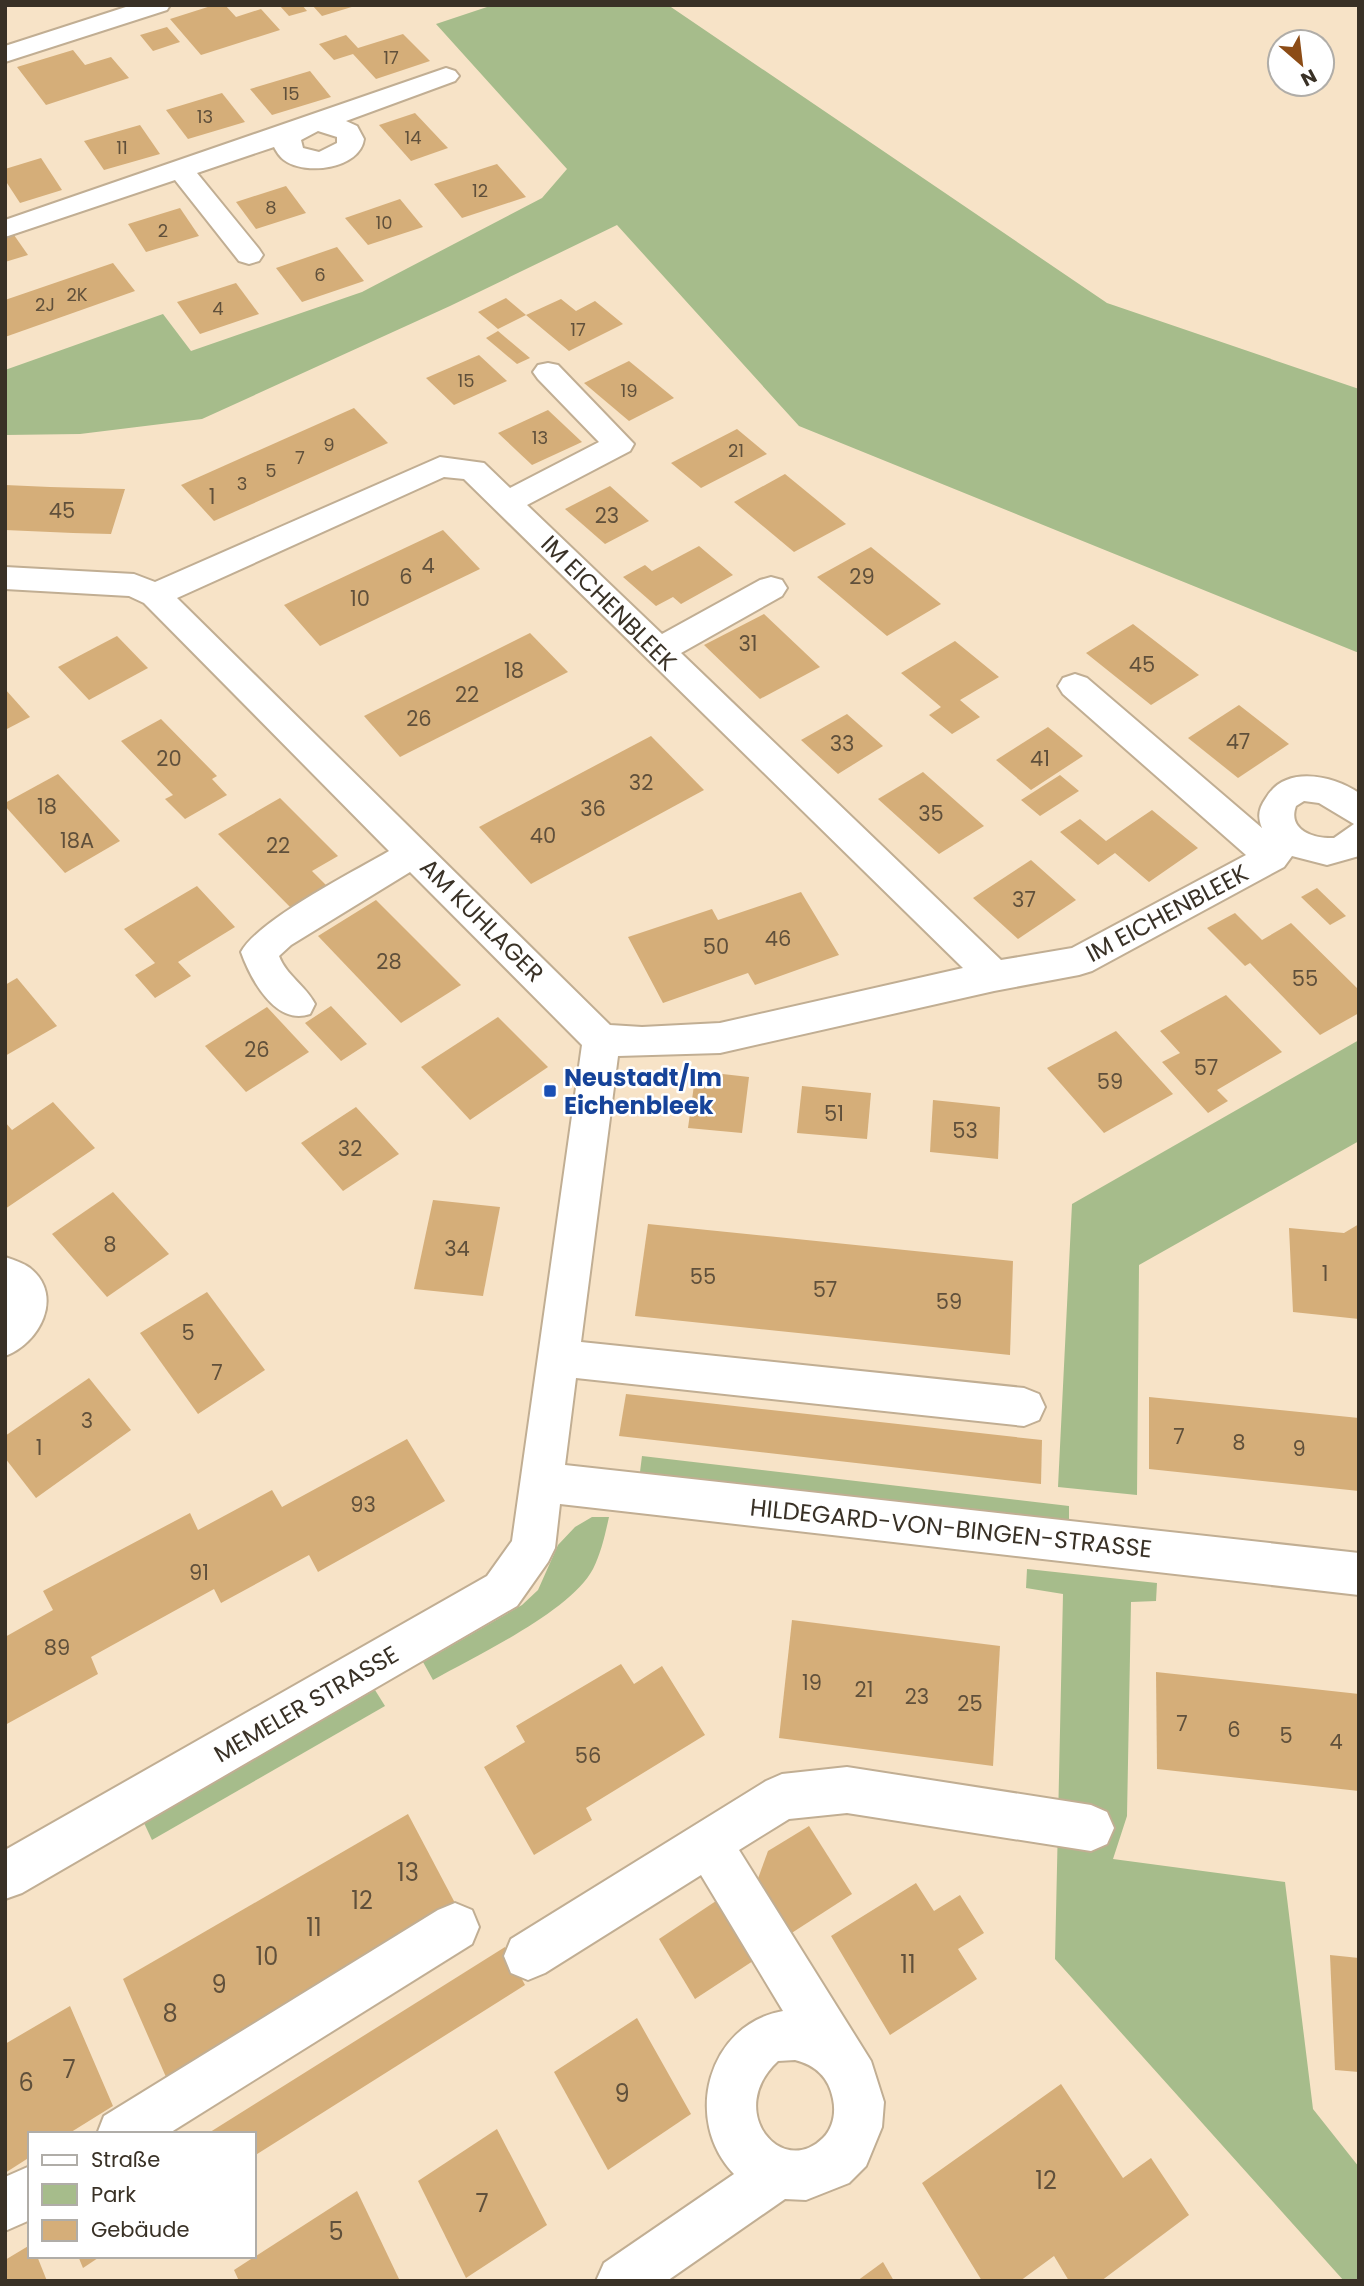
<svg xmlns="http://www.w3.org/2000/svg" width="1364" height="2286" font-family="Poppins,sans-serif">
<rect width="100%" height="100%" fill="#f7e3c7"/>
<g fill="#a6bc8b">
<path d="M493,5H668L1107,303L1359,389V653L799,426L617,225L450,306L202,419L80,434L5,435V370L163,314L191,351L362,292L542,198L567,169L436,24Z"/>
<path d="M1359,1040V1141L1139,1265L1137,1495L1058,1487L1072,1204Z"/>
<path d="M642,1456L1069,1506V1529L639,1480Z"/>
<path d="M592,1517H609C605,1535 601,1553 593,1569C570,1612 477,1655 433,1680L423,1662L522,1605L538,1590L558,1545L575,1527Z"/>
<path d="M1027,1569L1157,1583L1156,1601L1131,1602L1127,1816L1113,1859L1285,1882L1313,2109L1359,2167V2281H1344L1055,1959L1063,1594L1026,1588Z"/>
<path d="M375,1690L385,1706L152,1840L144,1823Z"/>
</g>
<g fill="#d5ae79">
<path d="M214,5H225L236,17L261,9L280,30L201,55L170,19Z"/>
<path d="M279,5H302L307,11L289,16Z"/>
<path d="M312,5H355V6L322,16Z"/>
<path d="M167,27L180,42L153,51L140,35Z"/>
<path d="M403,34L430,61L376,79L353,54L334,60L319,44L346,35L358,48Z"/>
<path d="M73,50L85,65L111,57L129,78L46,105L17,67Z"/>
<path d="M310,71L331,97L272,115L250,89Z"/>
<path d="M222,93L245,122L188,139L166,110Z"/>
<path d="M415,113L448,148L411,161L379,125Z"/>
<path d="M140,125L160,154L104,170L84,141Z"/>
<path d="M41,158L62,190L20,203L5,180V169Z"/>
<path d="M497,164L526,197L462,218L434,184Z"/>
<path d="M286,186L306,213L256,229L236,202Z"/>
<path d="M400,199L423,227L368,245L345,218Z"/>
<path d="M180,208L199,236L146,252L128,224Z"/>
<path d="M14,235L28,255L5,262V237Z"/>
<path d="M337,247L364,281L302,302L276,268Z"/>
<path d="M113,263L135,291L5,337V300Z"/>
<path d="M236,283L259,314L200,334L177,302Z"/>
<path d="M506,298L526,315L498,329L478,312Z"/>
<path d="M561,299L576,311L595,301L623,324L569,351L526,315Z"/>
<path d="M498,331L530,358L517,364L486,338Z"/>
<path d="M479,355L507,381L454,405L426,378Z"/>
<path d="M629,361L674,398L629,421L584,383Z"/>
<path d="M354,408L388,443L214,521L181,485Z"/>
<path d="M548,410L582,442L532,465L498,433Z"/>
<path d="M737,429L767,454L701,488L671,463Z"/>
<path d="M785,474L846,524L794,552L734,502Z"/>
<path d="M5,485L50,487L125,489L111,534L73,533L5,530Z"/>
<path d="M610,486L649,521L605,544L565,509Z"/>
<path d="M443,530L480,569L320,646L284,605Z"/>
<path d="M699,546L733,575L681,604L673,597L656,606L623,577L645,565L652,571Z"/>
<path d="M871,547L941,604L887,636L817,577Z"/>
<path d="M764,614L820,667L760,699L704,645Z"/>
<path d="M1133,624L1199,675L1151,705L1086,653Z"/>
<path d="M530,633L568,672L400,757L364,716Z"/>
<path d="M117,636L148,668L89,700L58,667Z"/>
<path d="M955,641L999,677L960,700L980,717L952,734L929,715L941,707L901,673Z"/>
<path d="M5,689L30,717L5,730Z"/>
<path d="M1239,705L1289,744L1238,778L1188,738Z"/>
<path d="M847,714L883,746L838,774L801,740Z"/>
<path d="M161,719L217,776L212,779L227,795L185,819L165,799L173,795L121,741Z"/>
<path d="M1048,727L1083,756L1031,790L996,760Z"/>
<path d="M651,736L704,790L531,884L479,827Z"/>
<path d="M923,772L984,826L939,854L878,799Z"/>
<path d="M58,774L120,841L65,873L5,806V803Z"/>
<path d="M1060,775L1079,791L1040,816L1021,800Z"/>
<path d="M280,798L338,856L312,871L327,886L291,908L218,834Z"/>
<path d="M1152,810L1198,848L1149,882L1115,853L1098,865L1060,832L1080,819L1106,841Z"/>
<path d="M1031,860L1076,900L1018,939L973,898Z"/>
<path d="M197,886L235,927L178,962L191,976L155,998L135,975L155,963L124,929Z"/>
<path d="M1317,888L1346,916L1330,925L1301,897Z"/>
<path d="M801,892L839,955L755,985L748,973L663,1003L628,937L712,909L718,920Z"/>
<path d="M376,900L461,985L401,1023L318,936Z"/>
<path d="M1235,913L1262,940L1291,923L1359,990V1013L1320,1035L1250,963L1245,966L1207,928Z"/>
<path d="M17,978L57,1026L5,1056V985Z"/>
<path d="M1226,995L1282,1052L1217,1090L1228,1101L1208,1113L1162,1062L1180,1053L1160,1031Z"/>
<path d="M331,1006L367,1044L341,1061L305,1023Z"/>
<path d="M267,1007L309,1052L246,1092L205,1046Z"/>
<path d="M498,1017L548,1067L470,1120L421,1067Z"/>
<path d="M1116,1031L1173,1094L1104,1133L1047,1068Z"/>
<path d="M696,1071L749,1077L742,1133L688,1128Z"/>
<path d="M802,1086L871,1093L867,1139L797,1133Z"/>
<path d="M933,1100L1000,1107L998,1159L930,1152Z"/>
<path d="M53,1102L95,1148L5,1209V1122L12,1130Z"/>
<path d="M356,1107L399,1154L343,1191L301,1143Z"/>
<path d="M113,1192L169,1254L107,1297L52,1234Z"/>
<path d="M433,1200L500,1207L483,1296L414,1289Z"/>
<path d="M648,1224L1013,1261L1010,1355L635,1316Z"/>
<path d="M1359,1224V1319L1293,1312L1289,1228L1344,1233Z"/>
<path d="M207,1292L265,1370L198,1414L140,1333Z"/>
<path d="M89,1378L131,1430L36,1498L5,1458V1436Z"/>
<path d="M626,1394L1042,1440L1041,1484L619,1436Z"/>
<path d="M1149,1397L1359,1418V1491L1149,1469Z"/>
<path d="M407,1439L445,1501L318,1572L309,1555L221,1603L214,1589L91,1657L98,1674L5,1725V1637L53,1610L43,1591L190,1513L198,1530L272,1490L282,1507Z"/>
<path d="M792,1620L1000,1646L993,1766L779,1738Z"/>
<path d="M621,1664L634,1684L662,1666L705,1735L586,1808L592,1820L534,1855L484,1767L525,1742L516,1726Z"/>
<path d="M1156,1672L1359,1694V1791L1157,1769Z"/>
<path d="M408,1814L455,1903L166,2077L123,1979Z"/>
<path d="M809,1826L852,1894L787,1936L756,1884L768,1851Z"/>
<path d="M916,1883L934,1911L960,1895L984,1933L958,1949L977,1979L890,2035L831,1936Z"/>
<path d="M716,1901L753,1961L695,1999L659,1939Z"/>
<path d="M505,1947L525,1985L254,2156V2134H207Z"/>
<path d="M1330,1955L1359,1958V2072L1335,2070Z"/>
<path d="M70,2006L113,2106L68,2134H30V2157L5,2173V2044Z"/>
<path d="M637,2018L691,2114L608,2170L554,2072Z"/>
<path d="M1061,2084L1123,2178L1151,2158L1189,2215L1101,2281H1069L1054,2256L1020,2281H982L922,2183Z"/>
<path d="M497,2129L547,2225L466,2278L418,2181Z"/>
<path d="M357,2191L400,2281H239L234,2270Z"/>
<path d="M30,2245V2256H37L47,2281H5V2260Z"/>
<path d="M78,2256H101L83,2268Z"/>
<path d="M883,2262L894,2281H857Z"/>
</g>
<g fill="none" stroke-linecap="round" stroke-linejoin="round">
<defs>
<g id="minor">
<path d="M132,5H170L167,10L5,62V46Z"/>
<path d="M446,68L455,71L459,76L455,81L346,121L357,126L364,139C360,169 305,176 284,160C280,157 276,151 274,147L197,173L259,249L263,255L259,261L249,264L239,261L175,180L5,237V220ZM318,131L337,137V143L319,152L303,148L301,140Z"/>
<path d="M548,363L558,365L634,444L630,451L527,505L662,634L760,580L771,577L782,580L787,588L782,596L681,653L1001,960L1072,948L1246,855L1063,694L1058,686L1063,678L1075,674L1087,678L1262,828C1257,816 1259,808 1266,798C1285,765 1332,775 1359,793V856L1327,865L1292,856L1284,867L1092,971L1079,975L994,991L720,1053L618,1056L581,1342L1024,1388L1039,1394L1045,1407L1039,1420L1024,1426L576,1378L565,1465L1359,1553V1595L560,1504L555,1548L548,1562L517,1606L22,1893L5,1899V1850L487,1576L512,1541L582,1045L410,872L291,945L279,956C286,975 306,986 315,1004L310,1014C276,1026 251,980 241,952C258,920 355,871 389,851L144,603L129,596L5,589V567L134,574L155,582L440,457L484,463L510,488L599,442L538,379L533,372L538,365ZM444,477L464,479L963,968L720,1023L642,1027L610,1025L177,598ZM1304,801L1319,803L1354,824L1334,838C1314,839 1287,830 1296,806Z"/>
<path d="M5,1257C14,1260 23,1263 30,1268C65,1296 39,1344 5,1356Z"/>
<path d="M847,1767L1091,1805L1107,1812L1114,1828L1107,1844L1091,1851L847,1813L789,1819L739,1850L871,2061L884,2102L882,2127L866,2166L849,2183L806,2200L785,2199L667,2281H596L604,2263L734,2174C682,2120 708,2024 783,2011L701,1875L545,1973L528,1980L511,1973L504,1956L511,1939L766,1781L782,1774ZM795,2060C815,2065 829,2077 833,2099C836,2113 833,2128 823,2138C782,2179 724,2111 778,2061Z"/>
<path d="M455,1903L472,1910L479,1927L472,1944L168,2134H97L104,2116L438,1910Z"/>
<path d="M30,2166V2220L5,2231V2177Z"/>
</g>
</defs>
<use href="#minor" stroke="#c1ae93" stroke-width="4"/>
<use href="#minor" fill="#fff" fill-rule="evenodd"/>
</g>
<rect fill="#1a4fb4" stroke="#fff" stroke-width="2.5" x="543" y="1084" width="14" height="14" rx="3.5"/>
<g text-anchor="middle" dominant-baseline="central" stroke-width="5" stroke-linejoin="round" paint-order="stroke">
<g font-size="18" fill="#60503b">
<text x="391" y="57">17</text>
<text x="291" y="93">15</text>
<text x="205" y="116">13</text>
<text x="413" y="137">14</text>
<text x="122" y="147">11</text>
<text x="480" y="190">12</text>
<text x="271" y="207">8</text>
<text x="384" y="222">10</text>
<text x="163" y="230">2</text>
<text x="320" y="274">6</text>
<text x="77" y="294">2K</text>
<text x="45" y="304">2J</text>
<text x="218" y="308">4</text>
<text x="578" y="329">17</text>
<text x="466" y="380">15</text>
<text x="629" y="390">19</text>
<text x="540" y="437">13</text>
<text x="329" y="444">9</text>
<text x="736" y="450">21</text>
<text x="300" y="457">7</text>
<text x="271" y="470">5</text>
<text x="242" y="483">3</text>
</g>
<g font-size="21" fill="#60503b">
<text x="212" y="496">1</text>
<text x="62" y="510">45</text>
<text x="607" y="515">23</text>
<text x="428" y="565">4</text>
<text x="406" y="576">6</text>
<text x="862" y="576">29</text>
<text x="360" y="598">10</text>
<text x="748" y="643">31</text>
<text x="1142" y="664">45</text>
<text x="514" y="670">18</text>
<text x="467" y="694">22</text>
<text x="419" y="718">26</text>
<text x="1238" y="741">47</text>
<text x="842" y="743">33</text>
<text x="169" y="758">20</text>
<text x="1040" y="758">41</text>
<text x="641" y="782">32</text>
<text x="47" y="806">18</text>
<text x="593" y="808">36</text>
<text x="931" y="813">35</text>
<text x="543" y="835">40</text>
<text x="77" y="840">18A</text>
<text x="278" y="845">22</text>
<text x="1024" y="899">37</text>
<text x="778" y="938">46</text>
<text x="716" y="946">50</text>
<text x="389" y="961">28</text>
<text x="1305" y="978">55</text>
<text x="257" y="1049">26</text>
<text x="1206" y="1067">57</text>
<text x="1110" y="1081">59</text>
<text x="834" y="1113">51</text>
<text x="965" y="1130">53</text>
<text x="350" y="1148">32</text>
<text x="110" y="1244">8</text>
<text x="457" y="1248">34</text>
<text x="1325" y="1273">1</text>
<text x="703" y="1276">55</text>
<text x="825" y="1289">57</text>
<text x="949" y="1301">59</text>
<text x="188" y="1332">5</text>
<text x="217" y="1372">7</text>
<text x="87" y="1420">3</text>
<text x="1179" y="1436">7</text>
<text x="1239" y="1442">8</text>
<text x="39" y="1447">1</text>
<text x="1299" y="1448">9</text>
<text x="363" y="1504">93</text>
<text x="199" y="1572">91</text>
<text x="57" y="1647">89</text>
<text x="812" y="1682">19</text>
<text x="864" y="1689">21</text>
<text x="917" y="1696">23</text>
<text x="970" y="1703">25</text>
<text x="1182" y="1723">7</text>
<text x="1234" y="1729">6</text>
<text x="1286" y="1735">5</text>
<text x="1336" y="1741">4</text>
<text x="588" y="1755">56</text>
</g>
<g font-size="24" fill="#393126" stroke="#fff">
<text transform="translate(609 603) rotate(45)">IM EICHENBLEEK</text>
<text transform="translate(1167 913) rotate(-28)">IM EICHENBLEEK</text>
<text transform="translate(482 920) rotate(45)">AM KUHLAGER</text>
<text transform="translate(951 1528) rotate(6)">HILDEGARD-VON-BINGEN-STRASSE</text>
<text transform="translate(306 1704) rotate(-30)">MEMELER STRASSE</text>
</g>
<g font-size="24" font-weight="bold" fill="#164399" stroke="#fff" text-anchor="start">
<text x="564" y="1077">Neustadt/Im<tspan x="564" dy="28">Eichenbleek</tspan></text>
</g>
<g font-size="24" fill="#60503b">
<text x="408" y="1872">13</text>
<text x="362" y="1900">12</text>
<text x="314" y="1927">11</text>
<text x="267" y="1956">10</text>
<text x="908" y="1964">11</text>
<text x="219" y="1984">9</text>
<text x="170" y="2013">8</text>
<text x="69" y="2069">7</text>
<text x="26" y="2082">6</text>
<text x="622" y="2093">9</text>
<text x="1046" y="2180">12</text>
<text x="482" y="2203">7</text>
<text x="336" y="2231">5</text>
</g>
</g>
<rect width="1364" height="2286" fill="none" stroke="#393126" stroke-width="14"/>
<rect x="28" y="2132" width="228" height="126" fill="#ffffff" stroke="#b0ada8" stroke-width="2"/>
<rect x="42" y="2155" width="35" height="10" fill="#ffffff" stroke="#b0ada8" stroke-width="2"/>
<text x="91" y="2167" font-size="21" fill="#393126">Straße</text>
<rect x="42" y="2184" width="35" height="21" fill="#a6bc8b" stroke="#b0ada8" stroke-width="2"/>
<text x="91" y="2202" font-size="21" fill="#393126">Park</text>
<rect x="42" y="2220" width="35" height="21" fill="#d5ae79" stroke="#b0ada8" stroke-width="2"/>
<text x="91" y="2237" font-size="21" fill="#393126">Gebäude</text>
<g transform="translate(1301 63) rotate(152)"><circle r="33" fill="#ffffff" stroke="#b0ada8" stroke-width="2"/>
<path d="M0-5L12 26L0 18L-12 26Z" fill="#8c4c16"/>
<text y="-10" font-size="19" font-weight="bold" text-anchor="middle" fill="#393126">N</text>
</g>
</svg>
